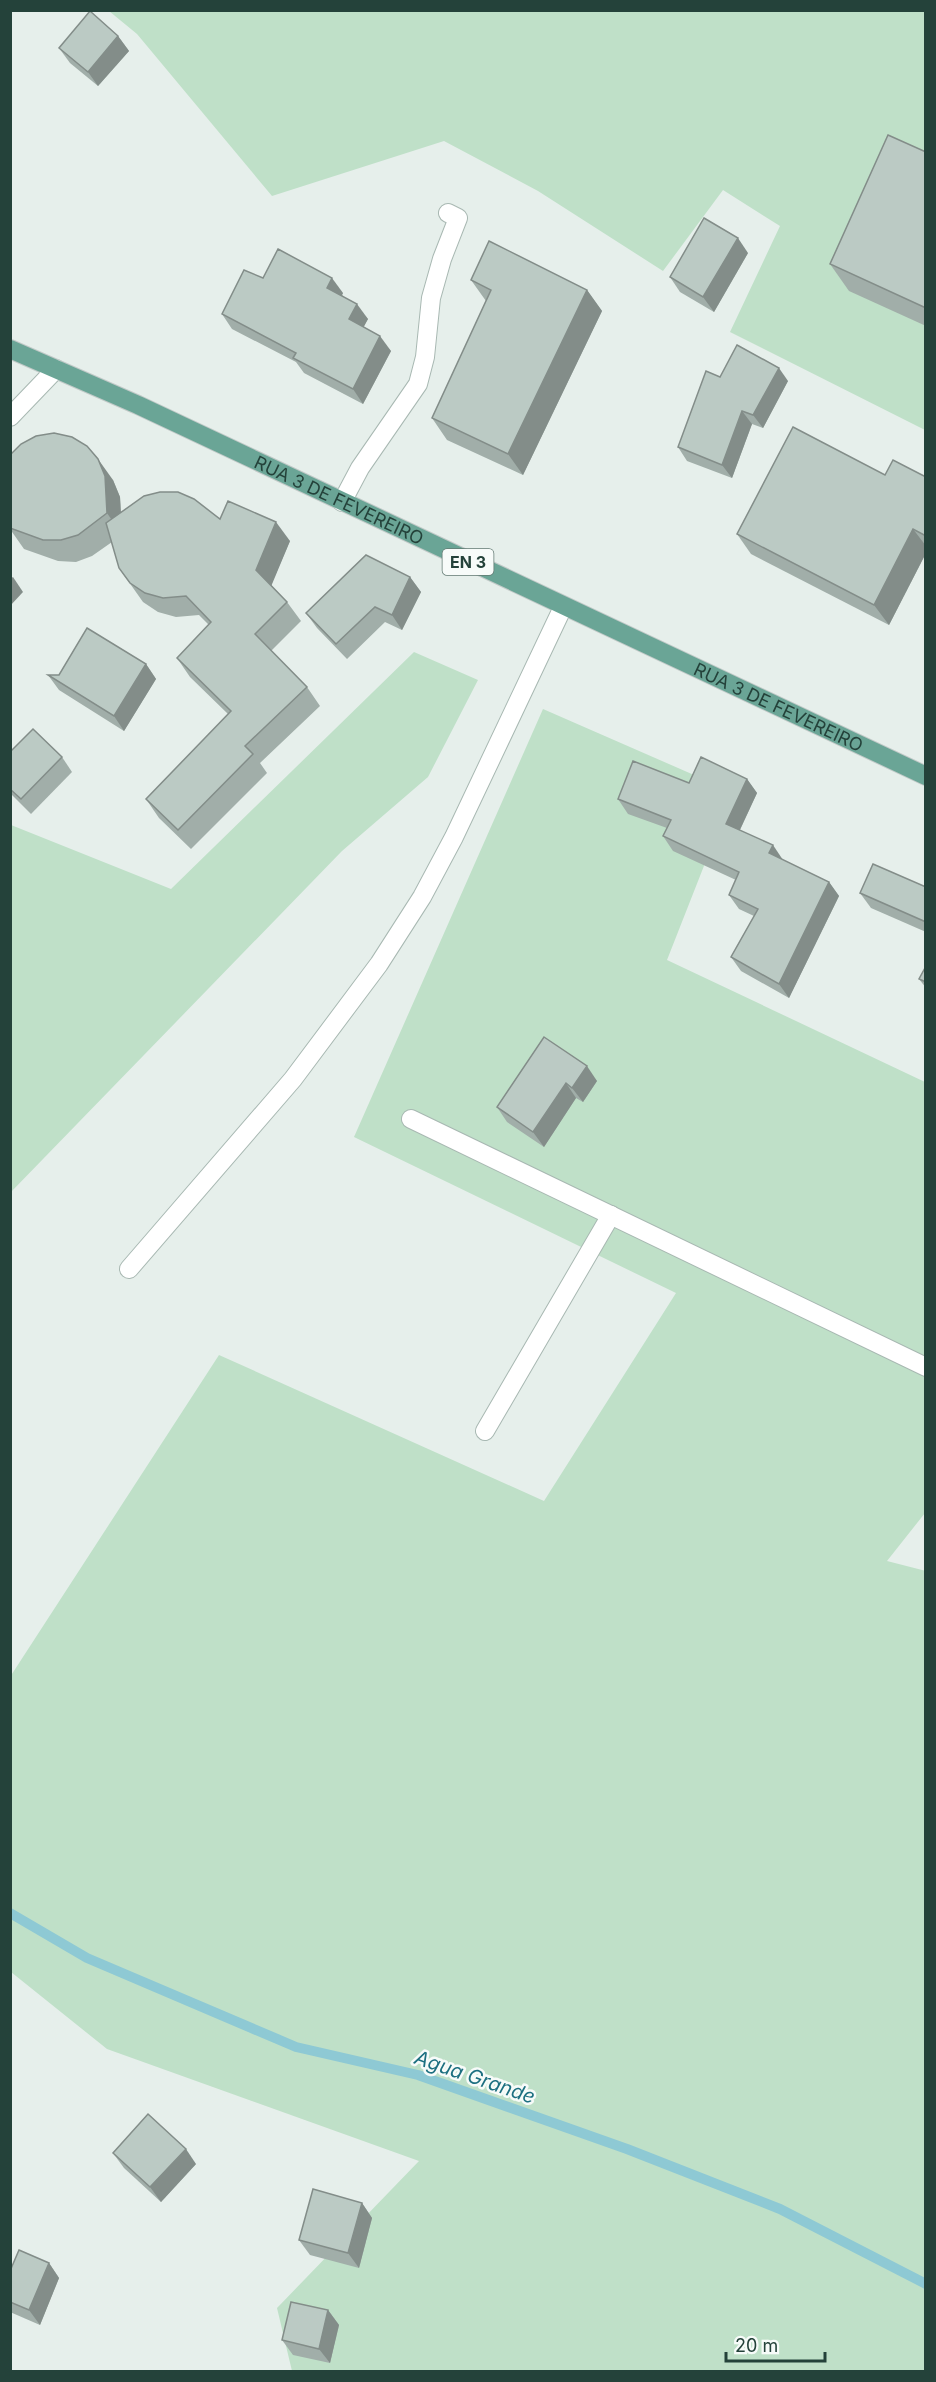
<svg xmlns="http://www.w3.org/2000/svg" width="936" height="2382" font-family="Inter,sans-serif">
<rect width="100%" height="100%" fill="#e6efeb"/>
<g fill="#bfe0c8">
<path d="M109,11H925V430L730,332L780,226L723,190L663,271L538,191L444,141L272,196L137,34Z"/>
<path d="M414,652L478,680L428,777L342,851L11,1192V825L171,889Z"/>
<path d="M543,709L733,792L667,960L925,1082V1513L887,1561L926,1571L925,2371H292L277,2308L419,2161L107,2049L11,1972L10,1677L219,1355L544,1501L676,1293L354,1137Z"/>
</g>
<g fill="none" stroke-linecap="round" stroke-linejoin="round">
<path stroke="#8ec9d4" stroke-width="10" d="M10,1913L87,1958L296,2047L418,2075L627,2149L780,2209L926,2284"/>
<defs>
<g id="street">
<path d="M10,417L56,369"/>
<path d="M342,502L360,468L418,384L425,357L431,298L442,259L458,218L448,213"/>
<path d="M411,1119L926,1367"/>
<path d="M129,1269L293,1079L379,964L422,897L454,837L563,607"/>
<path d="M485,1431L611,1215"/>
</g>
<g id="primary">
<path id="s1" d="M10,349L138,405L926,776"/>
</g>
</defs>
<use href="#street" stroke="#a8b8b2" stroke-width="20"/>
<use href="#primary" stroke="#c2cac8" stroke-width="20"/>
<use href="#street" stroke="#fff" stroke-width="18"/>
<use href="#primary" stroke="#6aa596" stroke-width="18"/>
</g>
<g fill="#a1aea9">
<path d="M118,36L129,51L98,86L70,63L59,48Z"/>
<path d="M926,152V326L849,291L830,264Z"/>
<path d="M748,253L714,312L680,292L670,277Z"/>
<path d="M263,278L343,293L342,295L368,319L363,327L391,351L363,404L304,373L296,362L232,329L222,314Z"/>
<path d="M471,280L587,290L602,311L523,475L447,440L432,418L486,301Z"/>
<path d="M720,377L788,381L763,428L752,424L732,478L687,461L678,447Z"/>
<path d="M10,455L113,480L120,497L121,513L220,519L290,541L271,585L287,602L301,621L271,651L307,687L320,706L260,763L267,773L191,849L159,818L146,799L228,714L190,677L177,658L209,625L199,615L176,617L158,612L143,602L119,568L112,542L92,556L76,562L58,561L24,549L10,529Z"/>
<path d="M885,475L926,477V553L889,625L751,554L737,534Z"/>
<path d="M410,577L421,592L402,630L385,622L347,659L317,628L306,613Z"/>
<path d="M146,664L156,679L124,731L59,690L48,675H59Z"/>
<path d="M10,752L62,757L72,772L31,814L10,793Z"/>
<path d="M747,779L757,793L740,830L783,860L829,882L839,896L789,998L741,971L731,957L754,916L739,909L729,895L736,880L673,851L663,836L667,828L628,814L618,799L689,783Z"/>
<path d="M926,887V932L871,908L860,893Z"/>
<path d="M926,966V988L919,979Z"/>
<path d="M544,1037L597,1081L583,1102L576,1098L544,1147L507,1122L497,1107Z"/>
<path d="M113,2153L196,2164L161,2202L124,2168Z"/>
<path d="M362,2203L372,2218L359,2268L310,2255L299,2240Z"/>
<path d="M49,2263L59,2278L40,2325L10,2312V2271Z"/>
<path d="M328,2310L339,2325L330,2363L293,2355L282,2340Z"/>
</g>
<g fill="#838d89">
<path d="M118,36L129,51L98,86L88,72Z"/>
<path d="M738,238L748,253L714,312L703,297Z"/>
<path d="M332,278L343,293L338,303L327,288Z"/>
<path d="M587,290L602,311L523,475L508,454Z"/>
<path d="M357,304L368,319L360,334L349,319Z"/>
<path d="M380,336L391,351L363,404L353,389Z"/>
<path d="M779,368L788,381L763,428L753,415Z"/>
<path d="M742,411L752,424L732,478L722,465Z"/>
<path d="M98,459L113,480L120,497L122,535L107,513Z"/>
<path d="M276,522L290,541L270,589L256,570Z"/>
<path d="M913,529L926,546V553L889,625L874,605Z"/>
<path d="M13,577L23,592L10,606V579Z"/>
<path d="M410,577L421,592L402,630L392,615Z"/>
<path d="M146,664L156,679L124,731L114,716Z"/>
<path d="M747,779L757,793L736,838L726,824Z"/>
<path d="M773,845L783,860L769,853Z"/>
<path d="M829,882L839,896L789,998L779,984Z"/>
<path d="M587,1066L597,1081L583,1102L572,1088Z"/>
<path d="M566,1083L576,1098L544,1147L533,1132Z"/>
<path d="M186,2149L196,2164L161,2202L150,2187Z"/>
<path d="M362,2203L372,2218L359,2268L348,2253Z"/>
<path d="M49,2263L59,2278L40,2325L29,2310Z"/>
<path d="M328,2310L339,2325L330,2363L319,2349Z"/>
</g>
<g fill="#bbcac4" stroke="#838d89" stroke-width="1.5">
<path d="M90,11L118,36L88,72L59,48Z"/>
<path d="M888,135L926,152V308L830,264Z"/>
<path d="M704,218L738,238L703,297L670,277Z"/>
<path d="M489,241L587,290L508,454L432,418L491,290L471,280Z"/>
<path d="M278,249L332,278L327,288L357,304L349,319L380,336L353,389L293,358L296,353L222,314L244,270L263,278Z"/>
<path d="M737,345L779,368L753,415L742,411L722,465L678,447L706,371L720,377Z"/>
<path d="M793,427L885,475L893,460L926,477V536L913,529L874,605L737,534Z"/>
<path d="M54,433L72,437L87,446L98,459L105,476L107,513L78,535L61,540H43L10,528V455L21,444L36,436Z"/>
<path d="M160,492H178L194,499L220,519L228,501L276,522L256,570L287,602L255,634L307,687L245,746L253,754L178,830L146,799L231,711L177,658L211,622L186,596L163,598L145,593L130,583L119,568L106,523L144,496Z"/>
<path d="M366,555L410,577L392,615L375,607L336,644L306,613Z"/>
<path d="M87,628L146,664L114,716L48,675H59Z"/>
<path d="M33,729L62,757L21,799L10,789V752Z"/>
<path d="M701,757L747,779L726,824L773,845L769,853L829,882L779,984L731,957L758,909L729,895L739,872L663,836L671,820L618,799L633,761L689,783Z"/>
<path d="M873,864L926,887V922L860,893Z"/>
<path d="M926,966V982L919,979Z"/>
<path d="M544,1037L587,1066L572,1088L566,1083L533,1132L497,1107Z"/>
<path d="M148,2114L186,2149L150,2187L113,2153Z"/>
<path d="M313,2189L362,2203L348,2253L299,2240Z"/>
<path d="M19,2250L49,2263L29,2310L10,2302V2271Z"/>
<path d="M291,2302L328,2310L319,2349L282,2340Z"/>
</g>
<g text-anchor="middle" dominant-baseline="central" stroke-width="5" stroke-linejoin="round" paint-order="stroke">
<rect fill="#f7fbf9" stroke="#637a73" stroke-width="1.5" x="442.5" y="549" width="51" height="26" rx="4.5"/>
<g font-size="16" font-weight="bold" fill="#24423a">
<text x="468" y="562">EN 3</text>
</g>
<g font-size="18" fill="#24423a" stroke="#f7fbf9">
<text stroke="none"><textPath href="#s1" startOffset="362">RUA 3 DE FEVEREIRO</textPath></text>
<text stroke="none"><textPath href="#s1" startOffset="848">RUA 3 DE FEVEREIRO</textPath></text>
</g>
<g font-size="20" font-style="italic" fill="#1c6f80" stroke="#f7fbf9">
<text transform="translate(475 2077) rotate(19)">Agua Grande</text>
</g>
</g>
<rect width="936" height="2382" fill="none" stroke="#24423a" stroke-width="24"/>
<path d="M726 2352v9h99v-9" fill="none" stroke="#24423a" stroke-width="3"/>
<text x="735" y="2352" font-size="18" fill="#24423a" stroke="#f7fbf9" stroke-width="4.5" paint-order="stroke">20 m</text>
</svg>
